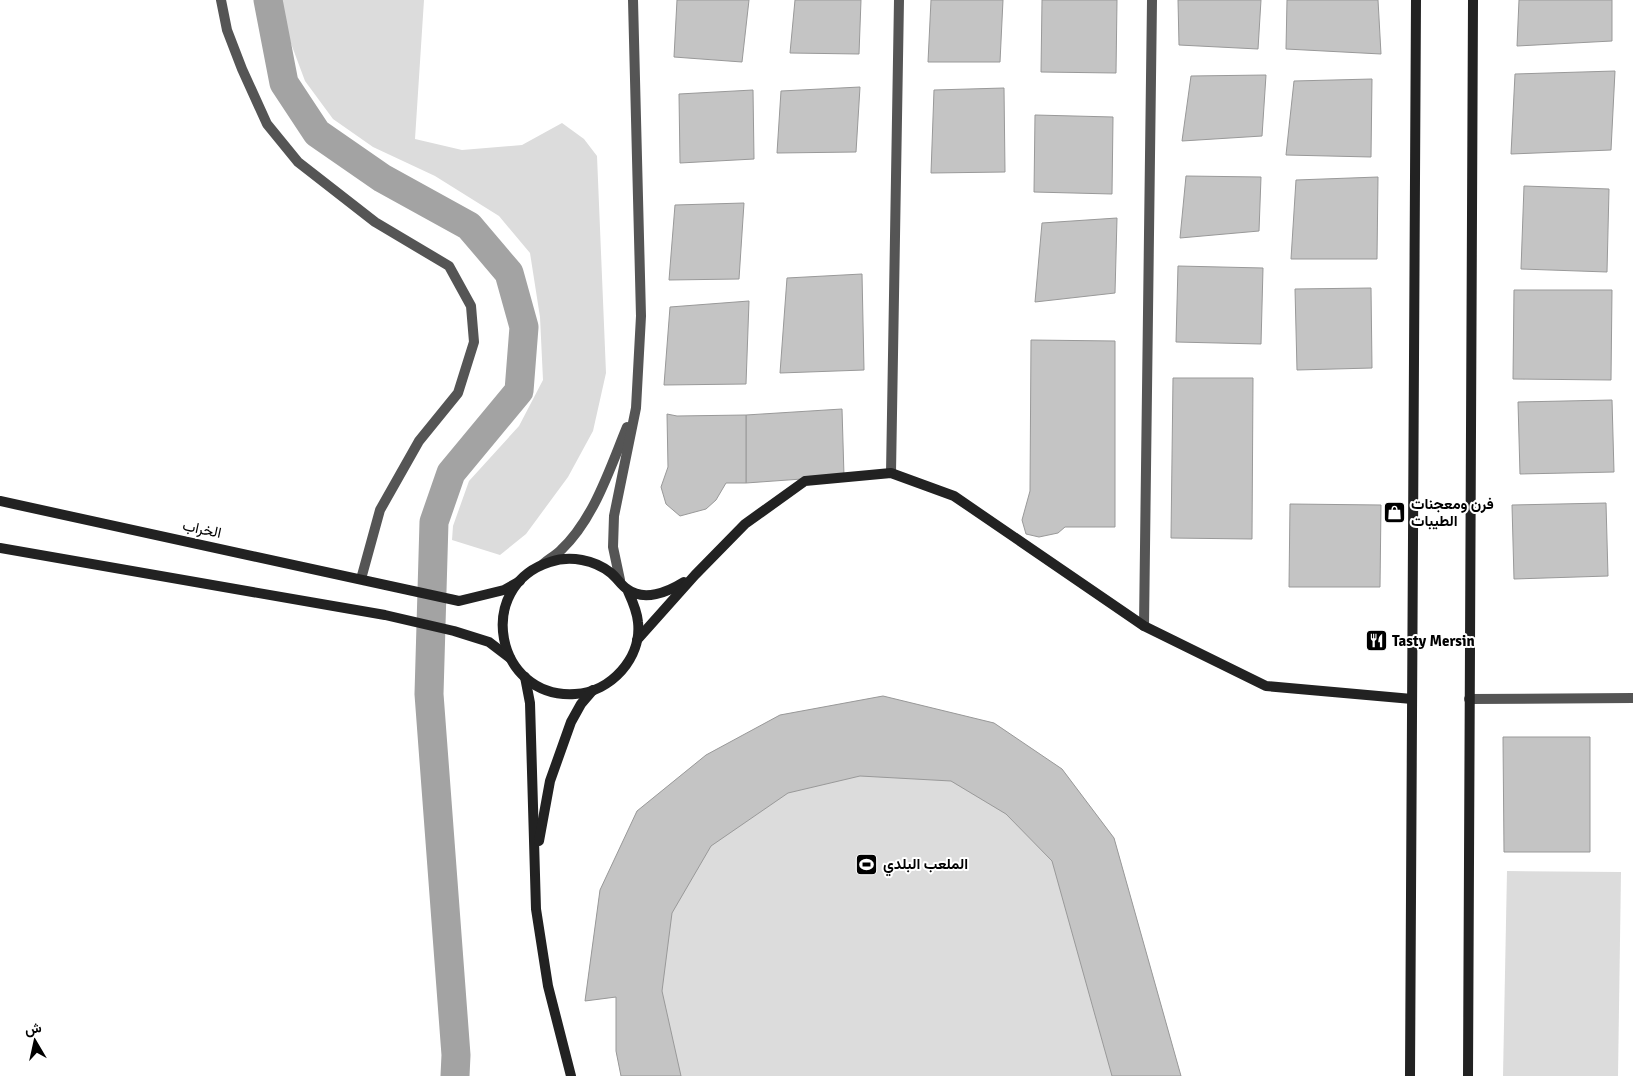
<svg xmlns="http://www.w3.org/2000/svg" width="1633" height="1076" font-family="Signika,Vazirmatn,sans-serif">
<rect width="100%" height="100%" fill="#fff"/>
<g fill="#dcdcdc">
<path d="M278,0H424L415,139L462,150L522,145L562,123L584,139L597,156L606,373L593,431L568,477L526,534L500,555L452,540L453,526L469,481L519,426L543,380L540,317L530,253L499,216L435,176L373,147L333,119L305,81L280,14Z"/>
<path d="M883,696L994,723L1062,769L1114,838L1181,1076H621L616,1051V997L585,1001L600,890L637,811L706,755L780,715Z"/>
<path d="M1507,871L1621,872L1618,1076H1503Z"/>
</g>
<g fill="none" stroke-linecap="round" stroke-linejoin="round">
<path stroke="#a3a3a3" stroke-width="29" d="M268,0L284,83L317,133L382,178L469,226L509,273L524,327L519,391L451,473L434,522L429,694L456,1055L455,1076"/>
</g>
<g fill="#c4c4c4" stroke="#999">
<path d="M677,0H749L742,62L674,57Z"/>
<path d="M795,0H861L859,54L790,53Z"/>
<path d="M931,0H1003L1000,62H928Z"/>
<path d="M1042,0H1117L1116,73L1041,72Z"/>
<path d="M1178,0H1261L1258,49L1179,45Z"/>
<path d="M1287,0H1378L1381,54L1286,49Z"/>
<path d="M1519,0H1612V41L1517,46Z"/>
<path d="M1615,71L1611,150L1511,154L1515,74Z"/>
<path d="M1266,75L1262,136L1182,141L1191,76Z"/>
<path d="M1372,79L1371,157L1286,155L1294,81Z"/>
<path d="M860,87L856,152L777,153L781,91Z"/>
<path d="M1004,88L1005,172L931,173L934,90Z"/>
<path d="M753,90L754,159L680,163L679,94Z"/>
<path d="M1035,115L1113,117L1112,194L1034,192Z"/>
<path d="M1186,176L1261,177L1259,231L1180,238Z"/>
<path d="M1378,177L1377,259H1291L1296,180Z"/>
<path d="M1524,186L1609,189L1607,272L1521,269Z"/>
<path d="M744,203L739,279L669,280L675,205Z"/>
<path d="M1117,218L1115,293L1035,302L1042,223Z"/>
<path d="M1178,266L1263,268L1261,344L1176,342Z"/>
<path d="M862,274L864,370L780,373L787,278Z"/>
<path d="M1371,288L1372,368L1297,370L1295,289Z"/>
<path d="M1514,290H1612L1611,380L1513,379Z"/>
<path d="M749,301L746,384L664,385L670,307Z"/>
<path d="M1031,340L1115,341V527H1065L1058,533L1039,537L1026,534L1022,520L1030,491Z"/>
<path d="M1173,378H1253L1252,539L1171,538Z"/>
<path d="M1612,400L1614,472L1520,474L1518,402Z"/>
<path d="M842,409L844,476L746,483V415Z"/>
<path d="M667,414L677,416L746,415V483H726L716,500L706,509L680,516L666,504L661,487L668,467Z"/>
<path d="M1606,503L1608,576L1514,579L1512,505Z"/>
<path d="M1290,504L1381,505L1380,587H1289Z"/>
<path d="M883,696L994,723L1062,769L1114,838L1181,1076H1112L1052,861L1006,814L951,781L860,776L788,793L711,846L672,913L662,991L681,1076H621L616,1051V997L585,1001L600,890L637,811L706,755L780,715Z"/>
<path d="M1503,737H1590V852H1504Z"/>
</g>
<g fill="none" stroke-linecap="round" stroke-linejoin="round">
<g stroke="#555" stroke-width="10">
<path d="M891,473L899,0"/>
<path d="M543,564C549,559 556,555 561,550C594,519 610,468 627,427"/>
<path d="M620,580L613,547L614,516L636,408L641,316L633,0"/>
<path d="M1144,626L1152,0"/>
<path d="M1469,699L1633,698"/>
</g>
<path stroke="#555" stroke-width="10" d="M221,0L227,30L242,69L267,124L298,162L375,222L449,266L471,306L474,342L458,393L419,441L380,510L361,579"/>
<g stroke="#222" stroke-width="10">
<path d="M0,501L459,601L504,590L520,581"/>
<path d="M0,548L385,615L454,631L489,642L510,658"/>
<path d="M627,589C632,600 637,610 638,622C642,658 611,692 575,694C495,699 474,586 550,562C570,555 595,560 611,573C617,578 621,585 627,589C644,602 668,592 684,582"/>
<path d="M637,640L695,575L745,524L805,481L891,473L954,496L1144,626L1266,686L1412,699"/>
<path d="M525,677L530,703L536,909L548,986L571,1076"/>
<path d="M539,841L550,781L571,722L581,704L593,690"/>
<path d="M1410,1076L1416,0"/>
<path d="M1468,1076L1473,0"/>
</g>
</g>
<defs>
<symbol id="shop-square" viewBox="-11 -11 22 22"><rect x="-9" y="-9" width="18" height="18" rx="4" fill="#000" stroke="#fff"/><path d="M-5-2.5h2.3a2.7 3.5 0 0 1 5.4 0H5L5.5 6h-11ZM-1.5-2.5h3a1.5 2.3 0 0 0-3 0Z" fill="#fff"/></symbol>
<symbol id="restaurant-square" viewBox="-11 -11 22 22"><rect x="-9" y="-9" width="18" height="18" rx="4" fill="#000" stroke="#fff"/><path d="M-5-6h1v4h1v-4h1v4h1v-4h1v5L-1.5 .5V6h-2V.5L-5-1ZM5-6V6H3V1.5H1.5Q1.5-4 5-6Z" fill="#fff"/></symbol>
<symbol id="stadium-square" viewBox="-11 -11 22 22"><rect x="-9" y="-9" width="18" height="18" rx="4" fill="#000" stroke="#fff"/><path d="M0-5a6.5 5 0 1 0 0 10a6.5 5 0 1 0 0-10ZM-3.5-1.8h7v3.6h-7Z" fill="#fff"/></symbol>
</defs>
<g fill-rule="evenodd">
<use href="#shop-square" x="1382" y="500" width="25" height="25"/>
<use href="#restaurant-square" x="1364" y="628" width="25" height="25"/>
<use href="#stadium-square" x="854" y="852" width="25" height="25"/>
</g>
<g text-anchor="middle" dominant-baseline="central" stroke-width="4" stroke-linejoin="round" paint-order="stroke">
<g font-size="15" font-weight="bold" fill="#000" stroke="#fff" text-anchor="start">
<text x="1411" y="504">فرن ومعجنات<tspan x="1411" dy="17">الطيبات</tspan></text>
<text x="1392" y="641">Tasty Mersin</text>
<text x="883" y="864">الملعب البلدي</text>
</g>
<g font-size="15" fill="#000" stroke="#fff">
<text transform="translate(202 529) rotate(12)">الخراب</text>
</g>
</g>
<g transform="translate(35 1041) rotate(351)" stroke="#ffffff" stroke-width="4" paint-order="stroke">
<path d="M0-4L9 19L0 12L-9 19Z" fill="#000000"/>
<text y="-8" font-size="14" font-weight="bold" text-anchor="middle" fill="#000000">ش</text>
</g>
</svg>
